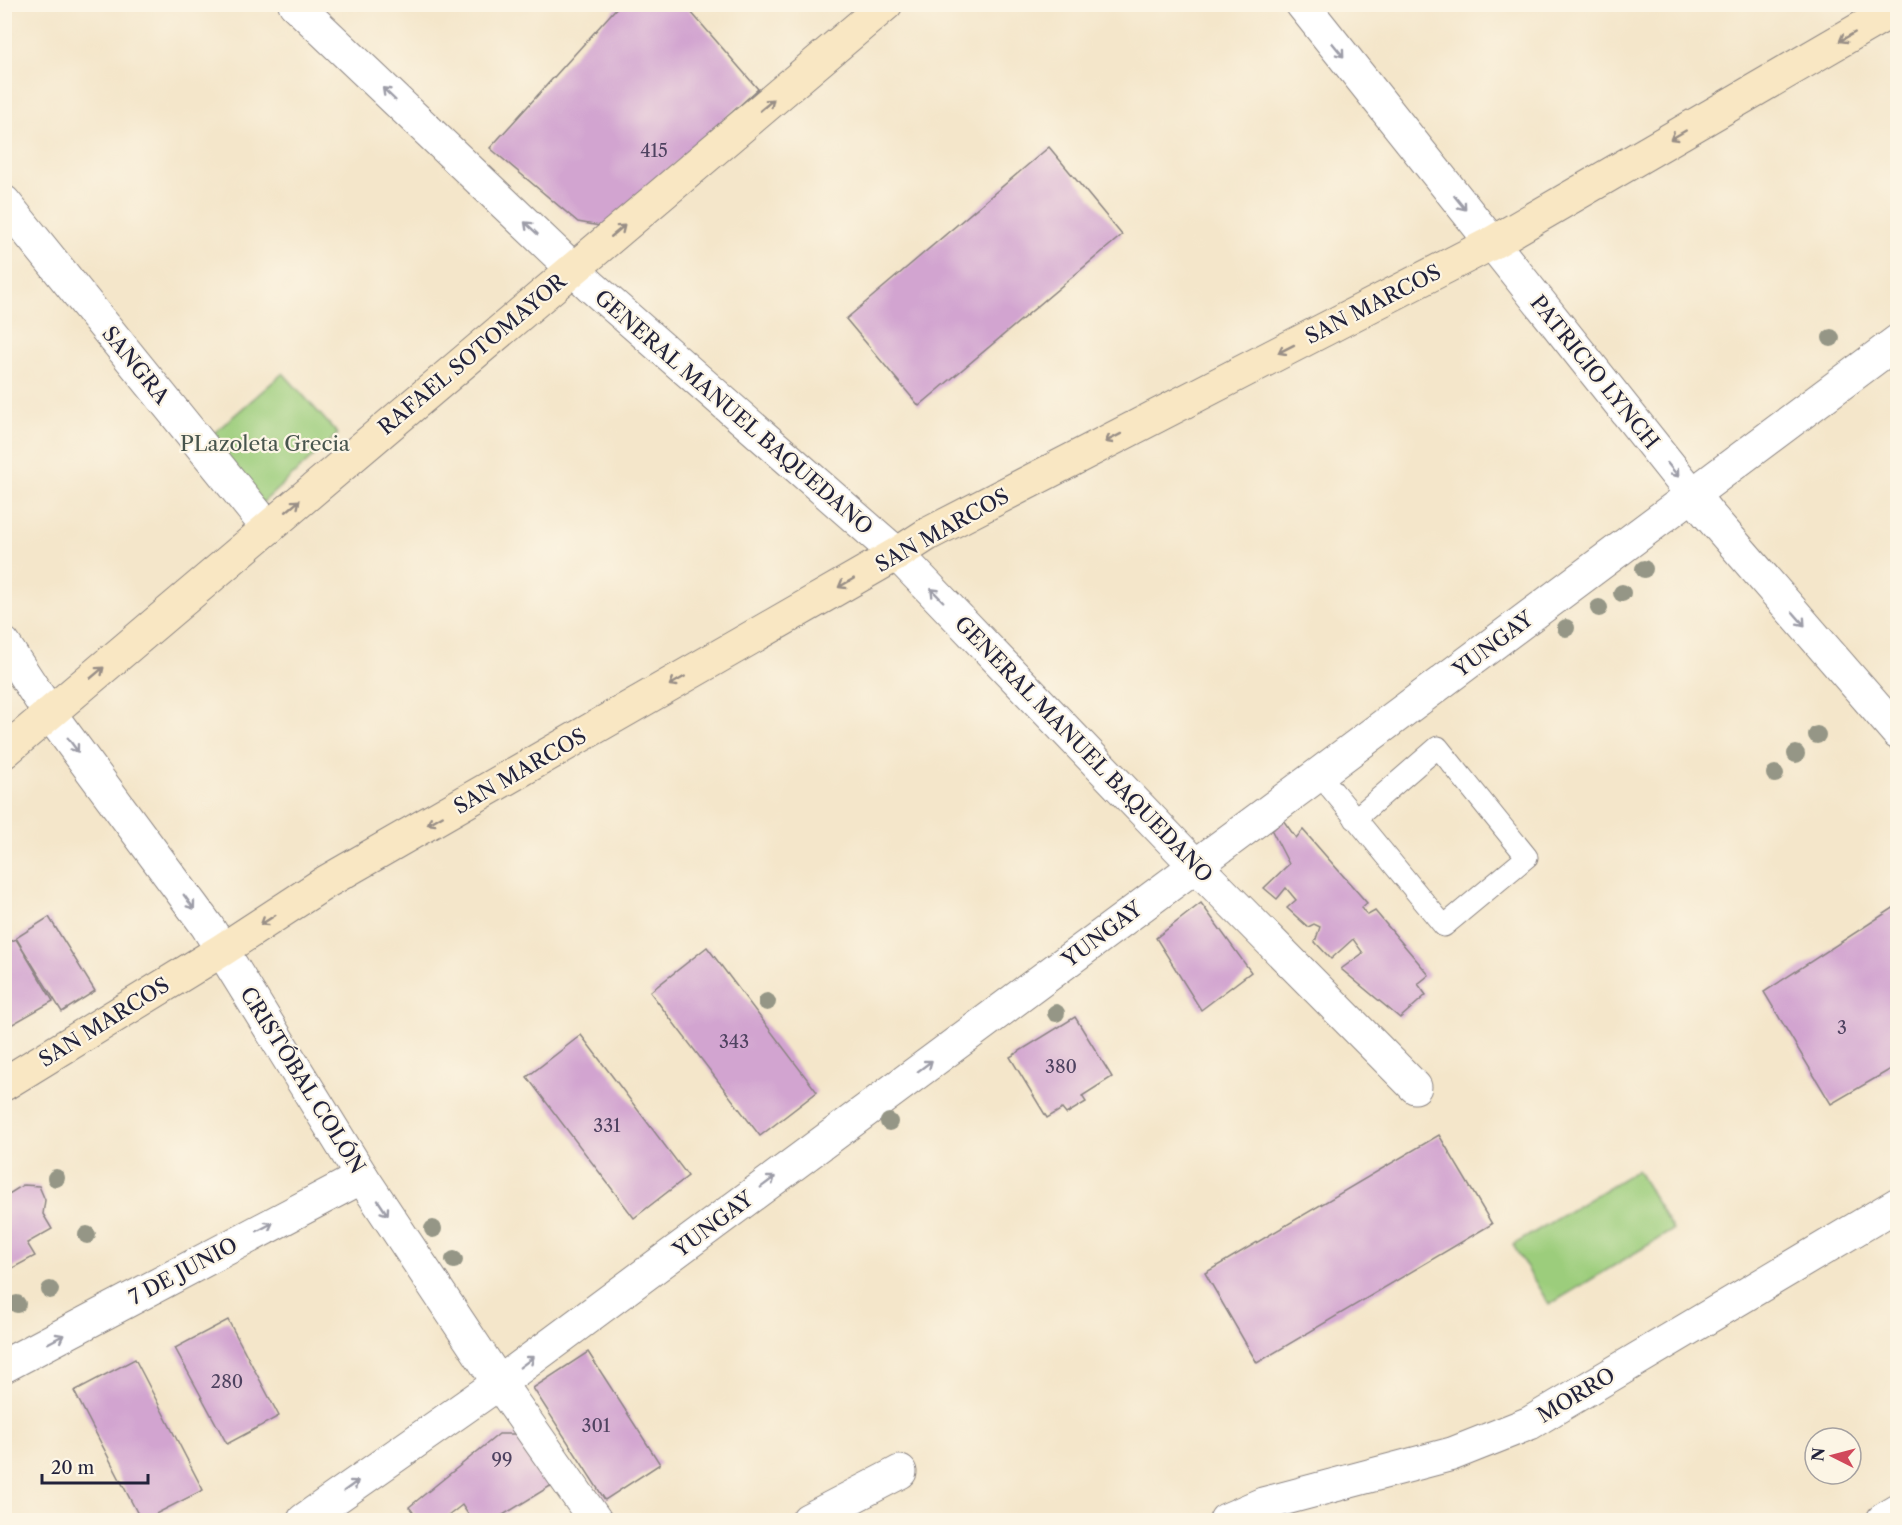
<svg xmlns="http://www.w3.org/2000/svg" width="1902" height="1525" font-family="'Libre Caslon Text',serif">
<rect width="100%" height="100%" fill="#fcf5e5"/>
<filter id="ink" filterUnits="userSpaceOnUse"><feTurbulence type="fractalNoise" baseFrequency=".0167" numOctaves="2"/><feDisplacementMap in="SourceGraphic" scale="12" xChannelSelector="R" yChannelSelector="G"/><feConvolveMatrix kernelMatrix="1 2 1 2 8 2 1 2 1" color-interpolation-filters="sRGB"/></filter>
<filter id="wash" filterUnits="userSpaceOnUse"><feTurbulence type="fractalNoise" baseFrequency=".008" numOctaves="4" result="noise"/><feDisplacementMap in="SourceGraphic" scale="24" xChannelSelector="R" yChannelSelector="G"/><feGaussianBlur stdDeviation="1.35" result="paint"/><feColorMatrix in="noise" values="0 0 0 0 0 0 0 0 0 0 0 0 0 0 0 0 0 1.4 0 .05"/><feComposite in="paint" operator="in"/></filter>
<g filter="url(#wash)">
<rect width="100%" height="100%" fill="#f4e6ca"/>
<g fill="#9ccd7c" stroke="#5f785c" stroke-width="1.5">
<path d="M283,373L338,434L261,504L206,440Z"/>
<path d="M1637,1170L1673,1230L1549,1305L1513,1245Z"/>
</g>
<g id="blocks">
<g fill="#d2a4d0">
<path d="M620,4H684L758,89L605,227L578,222L490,148Z"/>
<path d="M1049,147L1122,235L919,406L846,319Z"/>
<path d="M1283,820L1296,838L1303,830L1367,903L1361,908L1368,915L1375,911L1429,975L1418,984L1426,995L1400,1018L1341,969L1363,953L1353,939L1331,959L1315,942L1320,927L1314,924L1308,927L1287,908L1296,900L1286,888L1277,899L1264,888L1289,864L1272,831Z"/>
<path d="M1201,903L1251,972L1201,1010L1156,938Z"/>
<path d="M1898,905V1065L1831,1104L1764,992Z"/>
<path d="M49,917L95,991L62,1012L16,938Z"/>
<path d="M16,939L53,1001L4,1029V945Z"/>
<path d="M707,947L817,1092L760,1136L650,992Z"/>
<path d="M1075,1017L1112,1077L1082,1096L1086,1102L1066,1114L1062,1109L1047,1118L1010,1057Z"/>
<path d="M581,1035L688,1176L634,1218L527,1077Z"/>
<path d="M1439,1135L1492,1224L1257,1363L1205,1273Z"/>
<path d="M23,1185L39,1186L45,1200L43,1214L52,1229L27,1243L35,1256L7,1271L4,1266V1197Z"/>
<path d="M228,1320L279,1416L227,1444L175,1348Z"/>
<path d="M588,1352L660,1464L605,1500L533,1388Z"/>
<path d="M135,1359L203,1490L144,1520H141L74,1391Z"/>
<path d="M499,1434H520L552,1485L495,1520H472L462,1505L443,1520H419L409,1507Z"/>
</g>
</g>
</g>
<g filter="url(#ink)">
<use href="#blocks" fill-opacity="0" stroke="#8b8482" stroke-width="1.5"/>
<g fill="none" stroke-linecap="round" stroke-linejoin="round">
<defs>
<path id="lane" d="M1319,774L1444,926L1527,857L1438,747L1355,819"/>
<g id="street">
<path d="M295,4L591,286L897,554L1195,865L1415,1087"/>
<path d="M1302,4L1708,514L1898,733"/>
<path d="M4,202L268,528"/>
<path d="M4,644L50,714L207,926L362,1177L499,1383L595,1520"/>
<path d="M4,1366L362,1177"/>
<path d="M304,1520L499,1383L1319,774L1898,341"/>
<path d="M808,1520L900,1472"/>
<path d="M1226,1520L1263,1504L1452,1454L1530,1423L1898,1204"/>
<path d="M1883,1520L1898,1511"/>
</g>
<g id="secondary">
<path d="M4,752L886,4"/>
<path d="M4,1084L222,950L326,882L897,554L928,534L1492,243L1898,7"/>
</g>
</defs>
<use href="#lane" stroke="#8b8482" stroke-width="23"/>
<use href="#street" stroke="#8b8482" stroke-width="35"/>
<use href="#secondary" stroke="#8b8482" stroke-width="35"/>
<use href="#lane" stroke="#fff" stroke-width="21"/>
<use href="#street" stroke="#fff" stroke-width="33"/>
<use href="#secondary" stroke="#f9e7c3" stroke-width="33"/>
</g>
<g fill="#959686">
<circle cx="1831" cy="338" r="9"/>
<circle cx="1644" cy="569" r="9"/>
<circle cx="1622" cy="593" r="9"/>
<circle cx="1599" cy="608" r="9"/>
<circle cx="1566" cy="628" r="9"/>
<circle cx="1817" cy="735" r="9"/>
<circle cx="1796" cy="754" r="9"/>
<circle cx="1775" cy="774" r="9"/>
<circle cx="767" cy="1002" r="9"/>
<circle cx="1056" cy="1013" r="9"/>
<circle cx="889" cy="1122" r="9"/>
<circle cx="56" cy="1178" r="9"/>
<circle cx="433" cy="1229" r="9"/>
<circle cx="87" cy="1235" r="9"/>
<circle cx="454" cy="1260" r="9"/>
<circle cx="50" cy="1290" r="9"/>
<circle cx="17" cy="1304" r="9"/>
</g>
<defs><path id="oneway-shaft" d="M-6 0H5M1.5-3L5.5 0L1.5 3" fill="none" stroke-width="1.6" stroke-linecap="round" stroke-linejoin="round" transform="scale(1.5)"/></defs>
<g stroke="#988e86">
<use href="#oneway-shaft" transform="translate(1847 37) rotate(150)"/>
<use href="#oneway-shaft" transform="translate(767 105) rotate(-40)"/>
<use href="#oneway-shaft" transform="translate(1678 135) rotate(150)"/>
<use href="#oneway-shaft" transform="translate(618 231) rotate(-40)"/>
<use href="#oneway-shaft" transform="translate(1286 349) rotate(153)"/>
<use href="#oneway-shaft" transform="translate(1113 438) rotate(153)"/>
<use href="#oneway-shaft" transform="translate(293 506) rotate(-40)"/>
<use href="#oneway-shaft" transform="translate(846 583) rotate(150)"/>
<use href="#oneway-shaft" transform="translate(97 673) rotate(-40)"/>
<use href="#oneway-shaft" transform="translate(677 681) rotate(150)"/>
<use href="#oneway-shaft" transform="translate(435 820) rotate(150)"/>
<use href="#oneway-shaft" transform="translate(268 920) rotate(147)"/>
</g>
<g stroke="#9c9ca7">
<use href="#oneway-shaft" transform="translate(1338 50) rotate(51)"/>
<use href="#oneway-shaft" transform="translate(389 94) rotate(-136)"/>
<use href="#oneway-shaft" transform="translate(1460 203) rotate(51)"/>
<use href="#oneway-shaft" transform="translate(531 228) rotate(-137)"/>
<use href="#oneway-shaft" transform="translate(1673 470) rotate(51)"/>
<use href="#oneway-shaft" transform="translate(937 595) rotate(-134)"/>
<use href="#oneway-shaft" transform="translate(1799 619) rotate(49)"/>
<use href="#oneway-shaft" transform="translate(73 745) rotate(54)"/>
<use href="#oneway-shaft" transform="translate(189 902) rotate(54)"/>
<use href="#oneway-shaft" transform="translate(925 1066) rotate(-37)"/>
<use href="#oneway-shaft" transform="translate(768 1182) rotate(-37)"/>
<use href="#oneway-shaft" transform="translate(383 1208) rotate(56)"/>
<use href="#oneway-shaft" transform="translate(265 1227) rotate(-28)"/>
<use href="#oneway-shaft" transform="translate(56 1339) rotate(-28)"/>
<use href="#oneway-shaft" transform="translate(527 1362) rotate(-37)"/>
<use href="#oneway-shaft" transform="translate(351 1486) rotate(-36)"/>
</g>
</g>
<g text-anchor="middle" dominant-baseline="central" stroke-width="4.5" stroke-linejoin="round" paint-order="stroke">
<g font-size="18" fill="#4e4260">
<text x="654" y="151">415</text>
<text x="1842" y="1028">3</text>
<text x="734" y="1042">343</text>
<text x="1061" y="1067">380</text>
<text x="607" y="1126">331</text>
<text x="227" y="1382">280</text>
<text x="596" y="1426">301</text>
<text x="502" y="1460">99</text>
</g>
<g font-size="21" fill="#22223b" stroke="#fcf5e5">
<text transform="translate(1373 304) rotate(-27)">SAN MARCOS</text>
<text transform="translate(472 354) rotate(-40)">RAFAEL SOTOMAYOR</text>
<text transform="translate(136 365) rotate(51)">SANGRA</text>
<text transform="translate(1595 372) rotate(51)">PATRICIO LYNCH</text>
<text transform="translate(734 412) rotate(41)">GENERAL MANUEL BAQUEDANO</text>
<text transform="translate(942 530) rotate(-29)">SAN MARCOS</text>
<text transform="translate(1493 644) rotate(-37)">YUNGAY</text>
<text transform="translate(1084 749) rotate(46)">GENERAL MANUEL BAQUEDANO</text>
<text transform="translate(520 771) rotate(-30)">SAN MARCOS</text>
<text transform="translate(1102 934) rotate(-37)">YUNGAY</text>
<text transform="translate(104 1022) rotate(-32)">SAN MARCOS</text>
<text transform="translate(303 1080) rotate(58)">CRISTÓBAL COLÓN</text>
<text transform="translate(713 1224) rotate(-37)">YUNGAY</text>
<text transform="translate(183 1271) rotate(-28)">7 DE JUNIO</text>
<text transform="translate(1576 1395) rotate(-31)">MORRO</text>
</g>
<g font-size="21" fill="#47554e" stroke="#fcf5e5">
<text x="265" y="443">PLazoleta Grecia</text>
</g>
</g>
<rect width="1902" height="1525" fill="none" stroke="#fcf5e5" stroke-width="24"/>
<g transform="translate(1833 1456) rotate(276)"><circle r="28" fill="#fcf5e5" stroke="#a5a1a1" stroke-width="1.5"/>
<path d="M0-4.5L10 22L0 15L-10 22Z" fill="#d1495b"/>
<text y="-9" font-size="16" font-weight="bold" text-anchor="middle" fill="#22223b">N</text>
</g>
<path d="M42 1474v9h106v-9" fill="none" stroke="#22223b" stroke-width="3"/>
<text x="51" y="1474" font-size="18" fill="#22223b" stroke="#fcf5e5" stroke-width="4.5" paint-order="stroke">20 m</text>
</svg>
